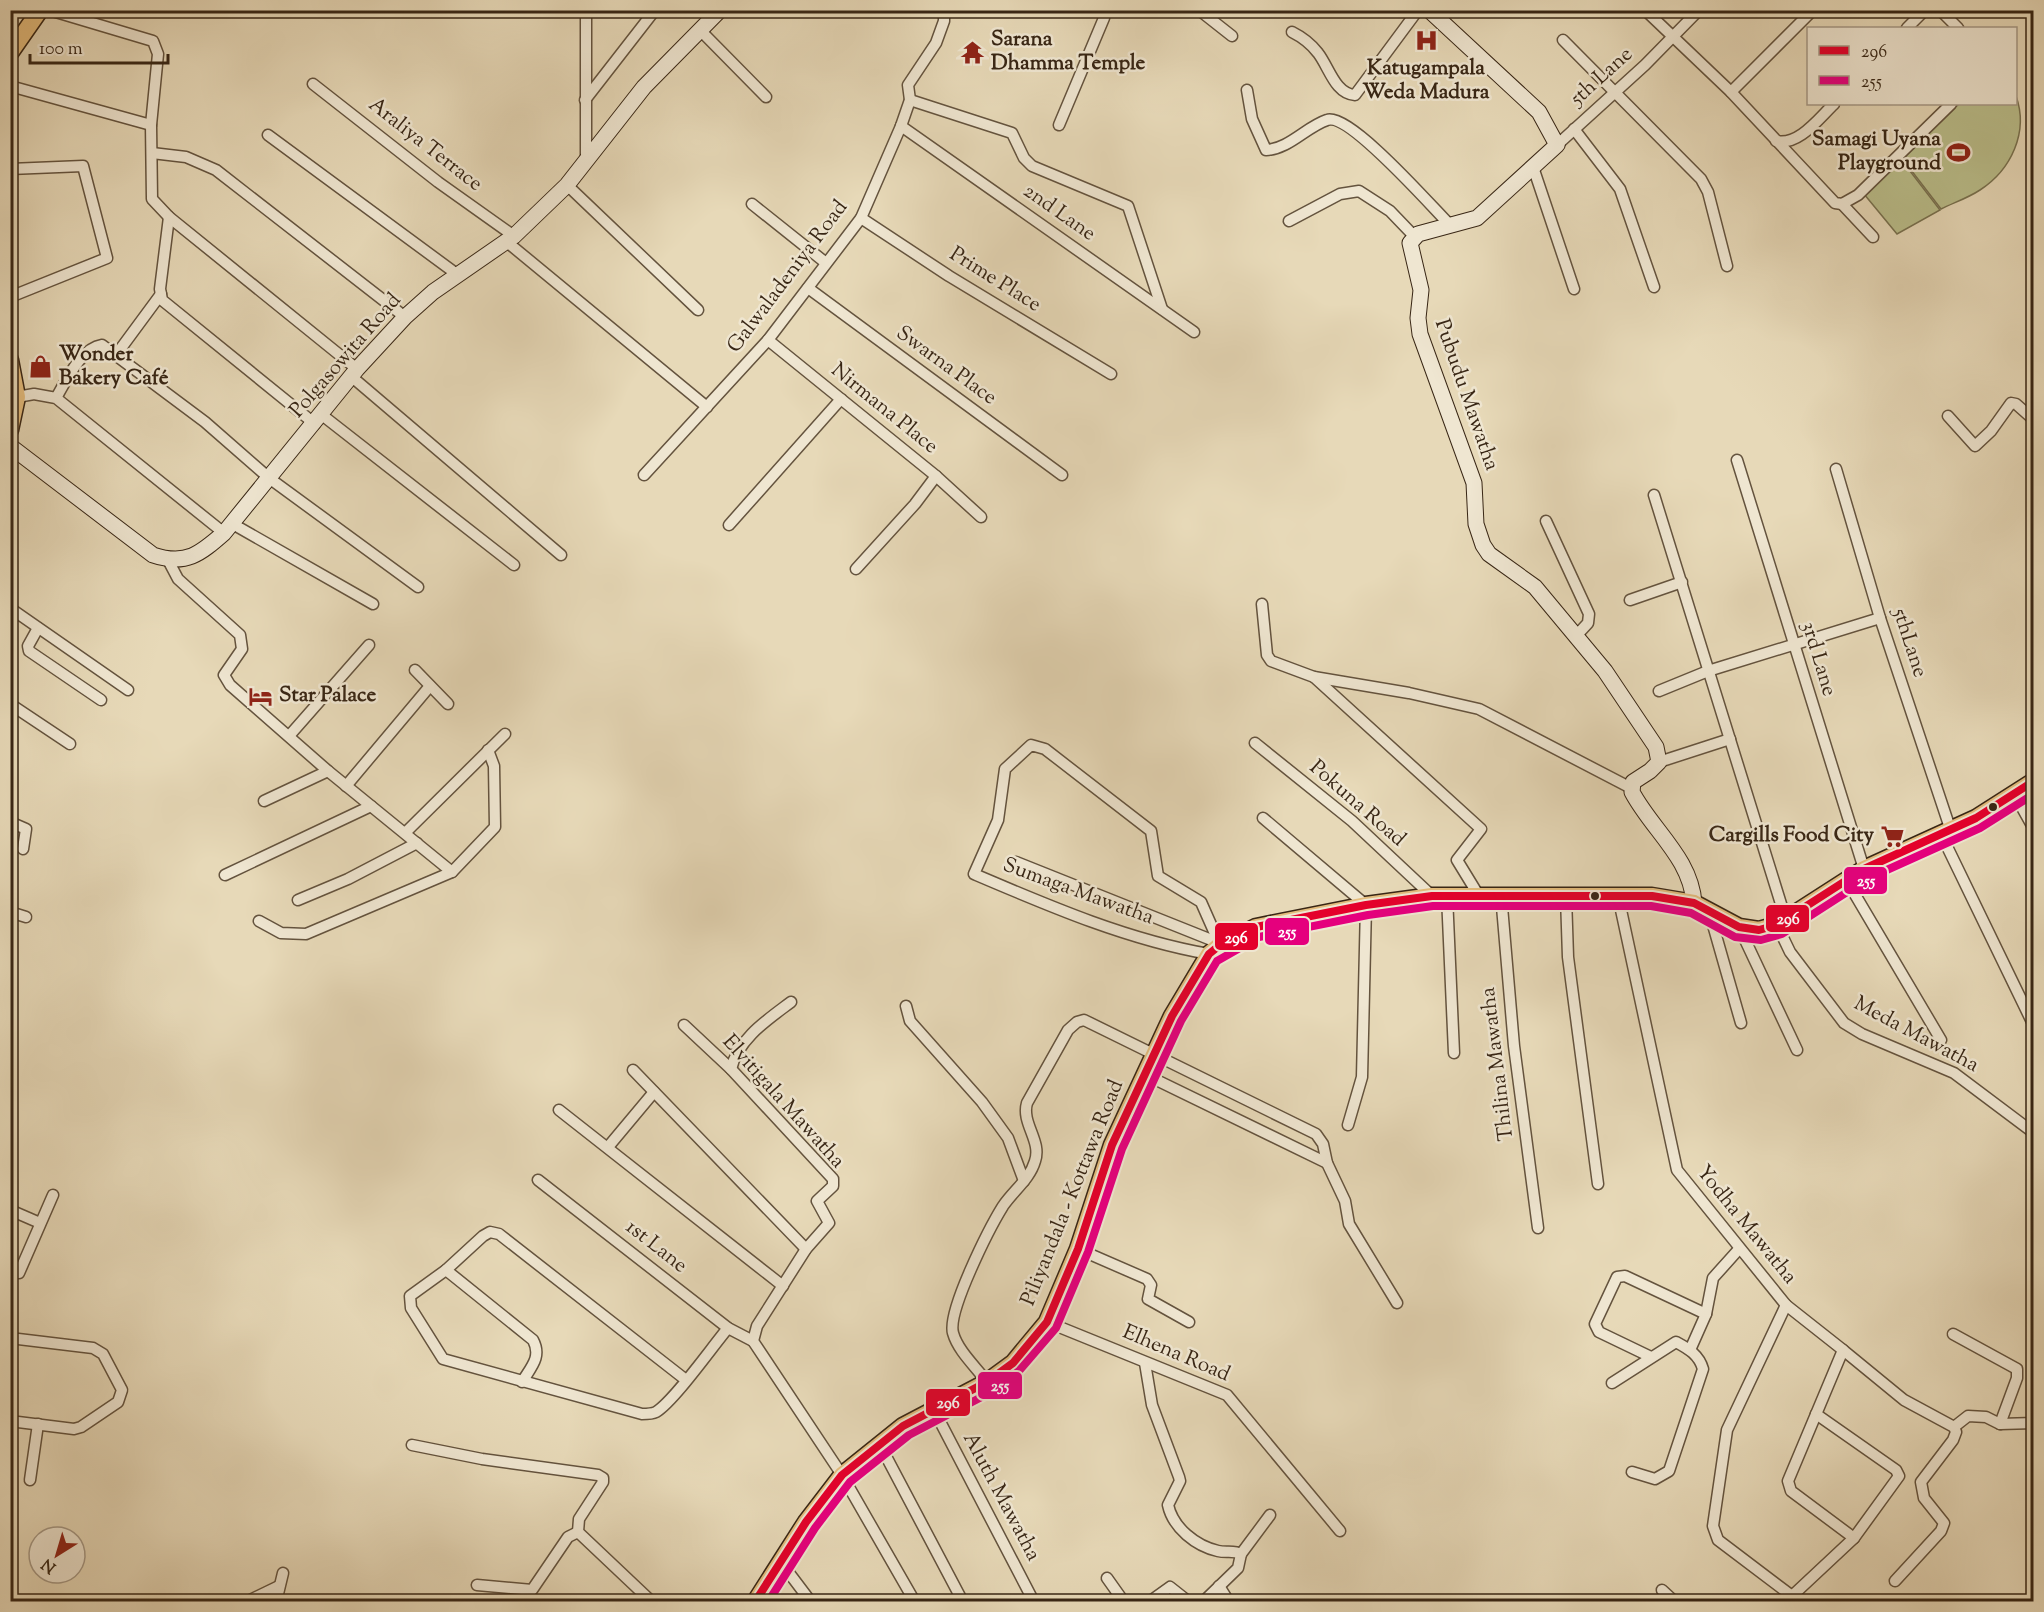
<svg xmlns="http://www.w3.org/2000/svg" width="2044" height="1612" font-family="'Sorts Mill Goudy',serif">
<rect width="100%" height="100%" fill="#e7d9b8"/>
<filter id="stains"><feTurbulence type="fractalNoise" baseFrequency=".00333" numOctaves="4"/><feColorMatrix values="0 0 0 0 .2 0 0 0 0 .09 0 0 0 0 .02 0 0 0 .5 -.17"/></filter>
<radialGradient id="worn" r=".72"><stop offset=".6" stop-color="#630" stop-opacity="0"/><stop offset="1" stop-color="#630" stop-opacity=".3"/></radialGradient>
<g fill="#babe8b" stroke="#797250" stroke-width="1.5">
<path d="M2016,96C2029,132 2011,170 1980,190C1968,198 1953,203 1941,209L1901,157L1959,104H2016Z"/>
<path d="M1900,158L1940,210L1897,234L1864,194Z"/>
</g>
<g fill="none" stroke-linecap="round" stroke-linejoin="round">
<defs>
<g id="street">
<path d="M49,10L153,41L158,54L151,125L152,199L169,217L357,369"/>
<path d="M586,10V160"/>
<path d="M1199,10L1232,36"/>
<path d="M1645,10L1731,92L1835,203L1842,204L1858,195L1951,104"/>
<path d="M1940,10L1958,28"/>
<path d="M10,28L21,37"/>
<path d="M1907,28L1925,10"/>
<path d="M699,29L766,97"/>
<path d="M1292,32C1302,37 1312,45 1318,53C1329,67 1335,94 1355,95L1418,10"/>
<path d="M1563,40L1701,179L1708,192L1727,266"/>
<path d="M313,84L438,182L514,236"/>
<path d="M10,86L151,125"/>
<path d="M1247,90L1252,119L1266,150C1289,149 1306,127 1327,120C1349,112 1432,207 1450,225"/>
<path d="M1731,92L1813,10"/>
<path d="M585,100L655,10"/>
<path d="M910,100L1012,133L1024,158L1032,166L1128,206L1162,309"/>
<path d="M1059,125L1104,18V10"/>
<path d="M901,126L1194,332"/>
<path d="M1574,129L1620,189L1654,287"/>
<path d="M268,135L458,275"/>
<path d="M1776,141C1799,146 1819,118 1834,104"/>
<path d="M1557,145L1645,65L1699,10"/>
<path d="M152,153L186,157L216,170L405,317"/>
<path d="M1533,167L1574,289"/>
<path d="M10,169L83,166L107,258L10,297"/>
<path d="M567,185L698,310"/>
<path d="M752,204L826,263"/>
<path d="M1842,204L1873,237"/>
<path d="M169,217L160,289L162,300L315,424"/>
<path d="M861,218L949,276L1111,374"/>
<path d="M1289,221L1340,194L1359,191L1390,211L1414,236"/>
<path d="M507,242L707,407"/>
<path d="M808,288L1062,475"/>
<path d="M768,340L936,476L915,504L856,569"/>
<path d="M116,355L161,294"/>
<path d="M352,377L561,555"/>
<path d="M17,397L34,394L56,398L224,533"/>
<path d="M56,398C66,381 81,348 102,345L205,422L269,478L418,587"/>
<path d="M322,415L514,565"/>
<path d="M1948,416L1975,446L1991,431L2011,403L2016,404L2034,420"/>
<path d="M2034,459V469"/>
<path d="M1737,460L1864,869"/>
<path d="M1836,469L1880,618L1950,828"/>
<path d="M644,475L768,340L861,218L901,126L910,100L908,85L936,43L944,21V10"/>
<path d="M936,476L981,517"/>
<path d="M1654,495L1786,920"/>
<path d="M1546,521L1589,614L1588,623L1576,636"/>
<path d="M231,523L373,604"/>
<path d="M729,525L841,399"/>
<path d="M168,560L178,579L240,635L242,649L224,675L230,685L328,771L452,872"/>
<path d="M1630,600L1682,582"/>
<path d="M1262,604L1267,655L1271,661L1314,677L1409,693L1479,709L1631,788"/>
<path d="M10,608L128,690"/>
<path d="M38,628L28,646L29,651L101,700"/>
<path d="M415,670L448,704"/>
<path d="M1314,677L1481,829L1457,860L1479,896"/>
<path d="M1659,691L1708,671L1880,618"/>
<path d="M10,704L70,744"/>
<path d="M289,736L369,645"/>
<path d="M1255,743L1352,821L1432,896"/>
<path d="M1659,762L1730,739"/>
<path d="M346,786L430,686"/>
<path d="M2015,795L2034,829"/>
<path d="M264,801L328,771"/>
<path d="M1263,818L1366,905L1362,1077L1348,1125"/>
<path d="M10,822L26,829L23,849"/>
<path d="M1940,832L2034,1026"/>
<path d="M405,833L505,734"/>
<path d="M1016,862L1219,943"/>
<path d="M225,875L371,806"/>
<path d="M1847,881L1941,1040"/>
<path d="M1501,895L1514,1046L1538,1228"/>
<path d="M1447,896L1454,1053"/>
<path d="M1618,896L1677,1170L1786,1305L1727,1430L1713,1526L1718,1540L1792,1596L1786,1602"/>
<path d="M1566,897L1568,957L1598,1184"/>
<path d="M298,900L348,879L417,843"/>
<path d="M1709,911L1741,1023"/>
<path d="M10,912L26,917"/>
<path d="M259,921L281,933L306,934L452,872L495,827L494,766L488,750"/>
<path d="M1777,925L1790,952L1844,1023L1862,1034L1954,1073L2034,1133"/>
<path d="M1739,927L1797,1050"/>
<path d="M1209,954C1128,940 1049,906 974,874L998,820L1005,769L1031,745L1045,749L1151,831L1158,876L1201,902L1220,945"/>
<path d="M906,1006L910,1021L982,1102L1008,1138L1024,1181"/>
<path d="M684,1025L731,1069L833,1179V1186L817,1201L829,1223L806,1249L757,1326L753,1341L842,1475L915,1602"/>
<path d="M731,1069C738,1039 767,1020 791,1002"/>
<path d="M633,1070L806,1249"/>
<path d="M1144,1074L1327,1163"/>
<path d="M559,1110L783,1286"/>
<path d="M608,1147L654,1092"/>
<path d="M538,1180L728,1328L753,1341"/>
<path d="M10,1210L40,1223"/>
<path d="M1078,1249L1147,1279L1151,1285L1148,1299L1189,1322"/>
<path d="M446,1270L533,1340C542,1357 531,1367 522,1382"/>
<path d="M10,1273H19L53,1195"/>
<path d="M1786,1305L1843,1350L1788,1481L1791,1491L1854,1538"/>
<path d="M1047,1322L1227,1395L1340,1531"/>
<path d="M1953,1334L2017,1369V1378L2000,1424"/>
<path d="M10,1338L93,1348L103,1354L122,1390L118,1402L81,1427L74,1429L10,1421"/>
<path d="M1690,1350L1706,1314L1713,1278L1739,1249"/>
<path d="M1843,1350L1904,1400L1954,1427L1956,1432L1953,1440L1921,1482L1924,1498L1944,1523L1941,1531L1895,1581"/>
<path d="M1651,1357L1599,1332L1595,1324L1617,1277L1625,1276L1706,1314"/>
<path d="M1145,1363L1152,1405L1179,1477L1180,1481L1168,1505C1173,1528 1196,1546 1218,1551C1226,1553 1234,1550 1241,1554L1270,1515"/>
<path d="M686,1380L499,1234L490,1232L483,1236L446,1270L410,1296L411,1308L443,1359L642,1414C647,1414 652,1414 656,1412C674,1401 712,1347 728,1328"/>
<path d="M987,1382C976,1367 958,1351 953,1333C947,1311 990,1227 1003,1206C1013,1191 1030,1179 1035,1161C1042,1141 1021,1123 1027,1103L1068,1030L1077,1022L1084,1020L1316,1134L1323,1144L1327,1163L1345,1201L1349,1224L1397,1303"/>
<path d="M1612,1383L1676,1342C1689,1349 1699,1355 1703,1369L1669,1471L1655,1479L1632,1472"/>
<path d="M934,1410L1034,1602"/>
<path d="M1954,1427L1968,1416L1986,1417L2000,1424L2034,1423"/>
<path d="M879,1443L963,1602"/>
<path d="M412,1445L482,1459L598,1475L603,1478V1482L579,1519L578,1532L652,1602"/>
<path d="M30,1480L38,1424"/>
<path d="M780,1561L811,1602"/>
<path d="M1107,1578L1124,1602"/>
<path d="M477,1585L532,1590L568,1537L578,1532"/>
<path d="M1219,1586L1229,1602"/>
<path d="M1662,1590L1675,1602"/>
<path d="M1792,1596L1854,1538L1899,1476L1896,1470L1816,1414"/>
<path d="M246,1602L279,1586"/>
<path d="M276,1602L283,1573"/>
<path d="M1149,1602L1170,1587L1189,1602"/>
<path d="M1203,1602L1238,1568L1241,1554"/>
</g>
<g id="secondary">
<path d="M1429,10L1539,112L1557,145L1477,218L1418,234L1410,243L1421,290L1418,318L1420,334L1474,483L1476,524L1483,545L1489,554L1535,587L1605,671L1656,747L1659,762L1650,771L1633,782L1632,792C1652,830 1691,858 1694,903"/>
<path d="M10,446L153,555C186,566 200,554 224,533L357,369L405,317L433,292L514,236L567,185L644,87L720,10"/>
</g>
<g id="primary">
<path d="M10,53L40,10"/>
<path d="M10,360L17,397L10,430"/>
<path d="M755,1602L806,1522L842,1475L903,1426L987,1382L1013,1363L1047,1322L1078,1249L1112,1145L1172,1016L1209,954L1220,945L1256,927L1366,905L1432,896H1652L1694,903L1739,927L1759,930L1777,925L1864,869L1976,818L2034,781"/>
</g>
</defs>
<use href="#street" stroke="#64533e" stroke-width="13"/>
<use href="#secondary" stroke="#382615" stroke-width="17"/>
<use href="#primary" stroke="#382615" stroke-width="19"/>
<use href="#street" stroke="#efe6d1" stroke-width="10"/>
<use href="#secondary" stroke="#efe6d1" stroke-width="15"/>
<use href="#primary" stroke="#e4bc7c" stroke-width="16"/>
<defs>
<path id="bus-1" d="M755,1602L806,1522L842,1475L903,1426L987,1382L1013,1363L1047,1322L1078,1249L1112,1145L1172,1016L1209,954L1220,945L1256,927L1366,905L1432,896H1652L1694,903L1739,927L1759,930L1777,925L1864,869L1976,818L2034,781"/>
<path id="bus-2" d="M768,1602L815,1528L850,1482L909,1435L993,1391L1019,1371L1056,1328L1088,1252L1122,1149L1181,1021L1217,961L1259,937L1368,915L1433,906H1651L1691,913L1735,937L1761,940L1782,934L1869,878L1980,828L2034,794"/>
</defs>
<use href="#bus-1" stroke="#efe6d1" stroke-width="12"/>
<use href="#bus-2" stroke="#efe6d1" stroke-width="12"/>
<use href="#bus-1" stroke="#e4002b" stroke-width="8"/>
<use href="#bus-2" stroke="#e5007d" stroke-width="8"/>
</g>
<defs>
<symbol id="hospital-bare" viewBox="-9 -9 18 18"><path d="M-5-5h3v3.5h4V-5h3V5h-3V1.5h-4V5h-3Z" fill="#8f2418" stroke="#efe6d1" stroke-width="2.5" paint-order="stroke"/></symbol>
<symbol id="temple-bare" viewBox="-9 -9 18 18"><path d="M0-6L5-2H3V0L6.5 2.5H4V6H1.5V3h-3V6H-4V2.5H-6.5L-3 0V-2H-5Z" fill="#8f2418" stroke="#efe6d1" stroke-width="2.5" paint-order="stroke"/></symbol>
<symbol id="stadium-bare" viewBox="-9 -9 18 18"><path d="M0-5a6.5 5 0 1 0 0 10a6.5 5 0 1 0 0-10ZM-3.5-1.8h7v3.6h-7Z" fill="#8f2418" stroke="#efe6d1" stroke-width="2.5" paint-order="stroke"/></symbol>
<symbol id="shop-bare" viewBox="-9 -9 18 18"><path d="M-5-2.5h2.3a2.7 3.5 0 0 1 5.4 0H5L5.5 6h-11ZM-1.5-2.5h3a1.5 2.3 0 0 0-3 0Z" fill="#8f2418" stroke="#efe6d1" stroke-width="2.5" paint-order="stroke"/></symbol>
<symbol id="hotel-bare" viewBox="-9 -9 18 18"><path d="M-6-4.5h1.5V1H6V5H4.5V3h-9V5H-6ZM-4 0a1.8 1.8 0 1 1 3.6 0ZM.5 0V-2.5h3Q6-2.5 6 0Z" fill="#8f2418" stroke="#efe6d1" stroke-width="2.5" paint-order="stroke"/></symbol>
<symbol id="supermarket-bare" viewBox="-9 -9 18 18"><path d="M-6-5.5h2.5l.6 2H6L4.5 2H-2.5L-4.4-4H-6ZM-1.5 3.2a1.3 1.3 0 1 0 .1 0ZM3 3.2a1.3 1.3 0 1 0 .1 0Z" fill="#8f2418" stroke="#efe6d1" stroke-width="2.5" paint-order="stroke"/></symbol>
</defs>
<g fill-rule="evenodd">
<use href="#hospital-bare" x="1410" y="24" width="33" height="33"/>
<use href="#temple-bare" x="956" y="36" width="33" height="33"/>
<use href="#stadium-bare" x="1942" y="136" width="33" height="33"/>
<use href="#shop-bare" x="24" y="350" width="33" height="33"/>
<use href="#hotel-bare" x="244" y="680" width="33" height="33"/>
<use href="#supermarket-bare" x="1876" y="820" width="33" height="33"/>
</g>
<g fill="#382615" stroke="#efe6d1" stroke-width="2">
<circle cx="1993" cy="807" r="5"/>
<circle cx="1595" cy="896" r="5"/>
</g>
<g text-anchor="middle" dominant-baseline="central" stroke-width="5" stroke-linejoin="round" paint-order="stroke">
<g font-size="21" font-weight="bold" fill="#382615" stroke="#efe6d1" text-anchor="start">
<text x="991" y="40">Sarana<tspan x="991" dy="24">Dhamma Temple</tspan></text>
<text x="1426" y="69" text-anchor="middle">Katugampala<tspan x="1426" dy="24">Weda Madura</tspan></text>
<text x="1941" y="140" text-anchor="end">Samagi Uyana<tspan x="1941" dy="24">Playground</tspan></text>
<text x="59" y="355">Wonder<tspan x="59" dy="24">Bakery Café</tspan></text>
<text x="279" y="696">Star Palace</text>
<text x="1874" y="836" text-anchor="end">Cargills Food City</text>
</g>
<g font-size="21" fill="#382615" stroke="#efe6d1">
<text transform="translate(1602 77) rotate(-42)">5th Lane</text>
<text transform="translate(425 145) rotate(38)">Araliya Terrace</text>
<text transform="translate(1059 213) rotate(35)">2nd Lane</text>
<text transform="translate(788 277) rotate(-53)">Galwaladeniya Road</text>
<text transform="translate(995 280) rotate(32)">Prime Place</text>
<text transform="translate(346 356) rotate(-49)">Polgasowita Road</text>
<text transform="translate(946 366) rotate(36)">Swarna Place</text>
<text transform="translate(1466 395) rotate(71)">Pubudu Mawatha</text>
<text transform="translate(884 409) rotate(39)">Nirmana Place</text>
<text transform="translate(1909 643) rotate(72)">5thLane</text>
<text transform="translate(1818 659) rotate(73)">3rd Lane</text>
<text transform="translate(1357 804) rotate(41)">Pokuna Road</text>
<text transform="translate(1078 892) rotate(20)">Sumaga Mawatha</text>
<text transform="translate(1916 1035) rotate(28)">Meda Mawatha</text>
<text transform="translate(1498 1064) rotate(-97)">Thilina Mawatha</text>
<text transform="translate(783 1102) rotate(48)">Elvitigala Mawatha</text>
<text transform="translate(1073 1193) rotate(-68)">Piliyandala - Kottawa Road</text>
<text transform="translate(1746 1225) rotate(51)">Yodha Mawatha</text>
<text transform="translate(656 1247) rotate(38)">1st Lane</text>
<text transform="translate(1176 1354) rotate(23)">Elhena Road</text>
<text transform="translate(1001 1497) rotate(62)">Aluth Mawatha</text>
</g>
</g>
<g stroke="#efe6d1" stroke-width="2">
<rect x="1843" y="866" width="45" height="29" rx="6" fill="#e5007d"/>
<rect x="1765" y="904" width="45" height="29" rx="6" fill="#e4002b"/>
<rect x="1264" y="917" width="46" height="29" rx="6" fill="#e5007d"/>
<rect x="1214" y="922" width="45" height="29" rx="6" fill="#e4002b"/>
<rect x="977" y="1371" width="46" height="29" rx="6" fill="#e5007d"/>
<rect x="925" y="1388" width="46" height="29" rx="6" fill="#e4002b"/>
</g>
<g font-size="16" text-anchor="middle" font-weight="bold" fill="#fff">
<text x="1866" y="886">255</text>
<text x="1788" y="924">296</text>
<text x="1287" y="937">255</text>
<text x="1236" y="943">296</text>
<text x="1000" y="1391">255</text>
<text x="948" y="1408">296</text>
</g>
<rect width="2044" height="1612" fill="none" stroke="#e7d9b8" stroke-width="36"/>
<rect x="12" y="12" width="2020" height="1588" fill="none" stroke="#382615" stroke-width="3"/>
<rect x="18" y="18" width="2008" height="1576" fill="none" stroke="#382615" stroke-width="1.5"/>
<rect x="1807" y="27" width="210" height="78" fill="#efe6d1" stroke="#a69986" stroke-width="1.5"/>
<rect x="1819" y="46" width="30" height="9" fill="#e4002b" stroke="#a69986" stroke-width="1.5"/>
<text x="1861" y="57" font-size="18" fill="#382615">296</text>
<rect x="1819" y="76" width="30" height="9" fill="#e5007d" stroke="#a69986" stroke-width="1.5"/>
<text x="1861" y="87" font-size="18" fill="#382615">255</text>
<g transform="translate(57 1555) rotate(217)"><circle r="28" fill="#efe6d1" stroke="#a69986" stroke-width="1.5"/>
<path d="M0-4.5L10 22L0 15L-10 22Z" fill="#8f2418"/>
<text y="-9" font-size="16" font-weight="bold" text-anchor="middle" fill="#382615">N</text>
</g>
<path d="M30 54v9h138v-9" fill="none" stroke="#382615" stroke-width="3"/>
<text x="39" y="54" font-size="18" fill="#382615" stroke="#efe6d1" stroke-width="4.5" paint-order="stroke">100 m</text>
<rect width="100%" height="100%" filter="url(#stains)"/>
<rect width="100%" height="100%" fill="url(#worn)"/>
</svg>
